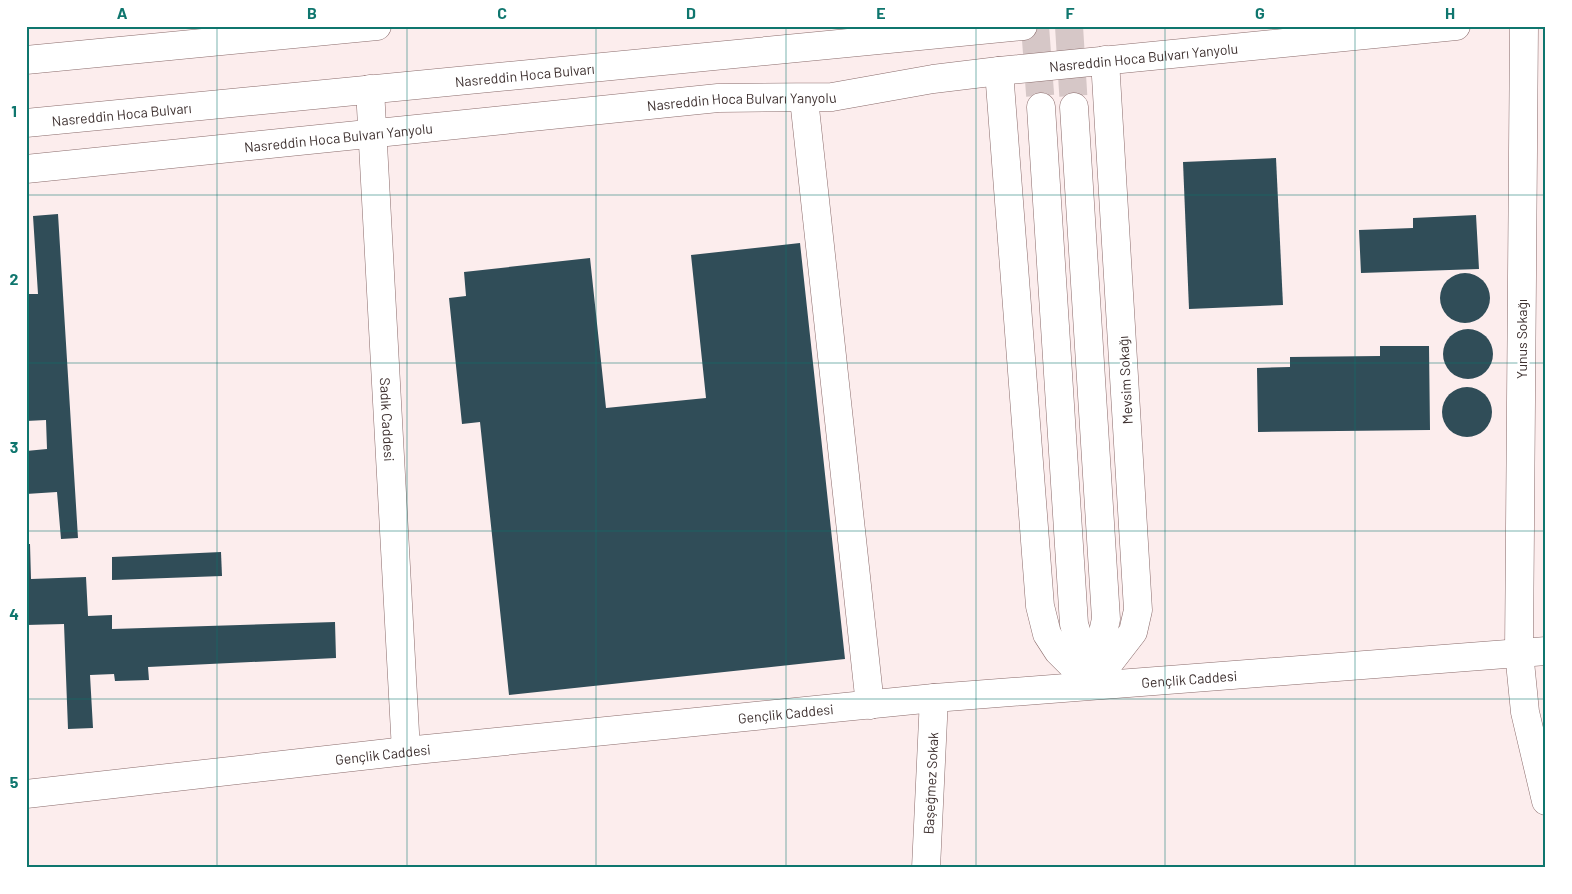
<svg xmlns="http://www.w3.org/2000/svg" width="1572" height="894" font-family="Barlow,sans-serif">
<rect width="100%" height="100%" fill="#fceded"/>
<g fill="#304d58">
<path d="M1276,158L1283,305L1189,309L1183,162Z"/>
<path d="M1544,169H1546V238H1543Z"/>
<path d="M58,214L78,538L61,539L57,492L26,494V451L47,449L46,420L26,421V294H38L33,216Z"/>
<path d="M1476,215L1479,269L1361,273L1359,230L1413,228V218Z"/>
<path d="M800,243L845,659L509,695L480,422L462,424L449,298L466,296L464,272L590,258L606,408L706,398L691,255Z"/>
<circle cx="1465" cy="298" r="25"/>
<circle cx="1468" cy="354" r="25"/>
<path d="M1380,346H1429L1430,430L1258,432L1257,368L1290,367V357L1380,356Z"/>
<circle cx="1467" cy="412" r="25"/>
<path d="M26,544H30L31,579L86,577L88,616L112,615V629L335,622L336,658L148,667L149,680L115,681L114,674L90,675L93,728L68,729L64,624L26,625Z"/>
<path d="M221,552L222,576L112,580V557Z"/>
</g>
<g fill="none" stroke-linecap="round" stroke-linejoin="round">
<g stroke="#d6c7c7" stroke-width="28" stroke-dasharray="28 14" stroke-linecap="butt">
<path d="M1035,26L1041,107"/>
<path d="M1069,26L1074,107"/>
</g>
<defs>
<g id="minor">
<path d="M1524,26L1519,652L1525,712L1546,801"/>
<path d="M999,71L1040,606L1047,634L1058,651L1092,685"/>
<path id="s1" d="M370,89L406,751"/>
<path d="M804,99L870,705"/>
<path d="M1041,107L1074,624L1091,681"/>
<path d="M1074,107L1106,619L1093,678"/>
<path id="s2" d="M26,169L718,98L832,97L933,79L999,71L1456,26"/>
<path d="M1092,685L1133,632L1138,610L1105,60"/>
<path id="s3" d="M26,794L406,751L934,698L1546,651"/>
<path id="s4" d="M926,868L934,698"/>
</g>
<g id="highway">
<path d="M26,60L377,26"/>
<path id="s5" d="M26,123L1023,26"/>
</g>
</defs>
<use href="#minor" stroke="#8a6b6b" stroke-width="29"/>
<use href="#highway" stroke="#8a6b6b" stroke-width="29"/>
<use href="#minor" stroke="#fff" stroke-width="28"/>
<use href="#highway" stroke="#fff" stroke-width="28"/>
</g>
<path fill="none" stroke="#0f766e" stroke-width="1" stroke-opacity="0.55" d="M217,26V868M407,26V868M596,26V868M786,26V868M976,26V868M1165,26V868M1355,26V868M26,195H1546M26,363H1546M26,531H1546M26,699H1546"/>
<g text-anchor="middle" dominant-baseline="central" stroke-width="5" stroke-linejoin="round" paint-order="stroke">
<g font-size="14" fill="#3e3130" stroke="#fff">
<text stroke="none"><textPath href="#s2" startOffset="1124">Nasreddin Hoca Bulvarı Yanyolu</textPath></text>
<text stroke="none"><textPath href="#s5" startOffset="501">Nasreddin Hoca Bulvarı</textPath></text>
<text stroke="none"><textPath href="#s2" startOffset="719">Nasreddin Hoca Bulvarı Yanyolu</textPath></text>
<text stroke="none"><textPath href="#s5" startOffset="96">Nasreddin Hoca Bulvarı</textPath></text>
<text stroke="none"><textPath href="#s2" startOffset="314">Nasreddin Hoca Bulvarı Yanyolu</textPath></text>
<text transform="translate(1521 339) rotate(-90)">Yunus Sokağı</text>
<text transform="translate(1125 380) rotate(-93)">Mevsim Sokağı</text>
<text stroke="none"><textPath href="#s1" startOffset="331">Sadık Caddesi</textPath></text>
<text stroke="none"><textPath href="#s3" startOffset="1169">Gençlik Caddesi</textPath></text>
<text stroke="none"><textPath href="#s3" startOffset="764">Gençlik Caddesi</textPath></text>
<text stroke="none"><textPath href="#s3" startOffset="359">Gençlik Caddesi</textPath></text>
<text stroke="none"><textPath href="#s4" startOffset="85">Başeğmez Sokak</textPath></text>
</g>
</g>
<rect width="1572" height="894" fill="none" stroke="#ffffff" stroke-width="55"/>
<rect x="28" y="28" width="1516" height="838" fill="none" stroke="#0f766e" stroke-width="2"/>
<g font-size="16" text-anchor="middle" font-weight="bold" fill="#0f766e">
<text x="122" y="19">A</text>
<text x="312" y="19">B</text>
<text x="502" y="19">C</text>
<text x="691" y="19">D</text>
<text x="881" y="19">E</text>
<text x="1070" y="19">F</text>
<text x="1260" y="19">G</text>
<text x="1450" y="19">H</text>
<text x="14" y="117">1</text>
<text x="14" y="285">2</text>
<text x="14" y="453">3</text>
<text x="14" y="620">4</text>
<text x="14" y="788">5</text>
</g>
</svg>
